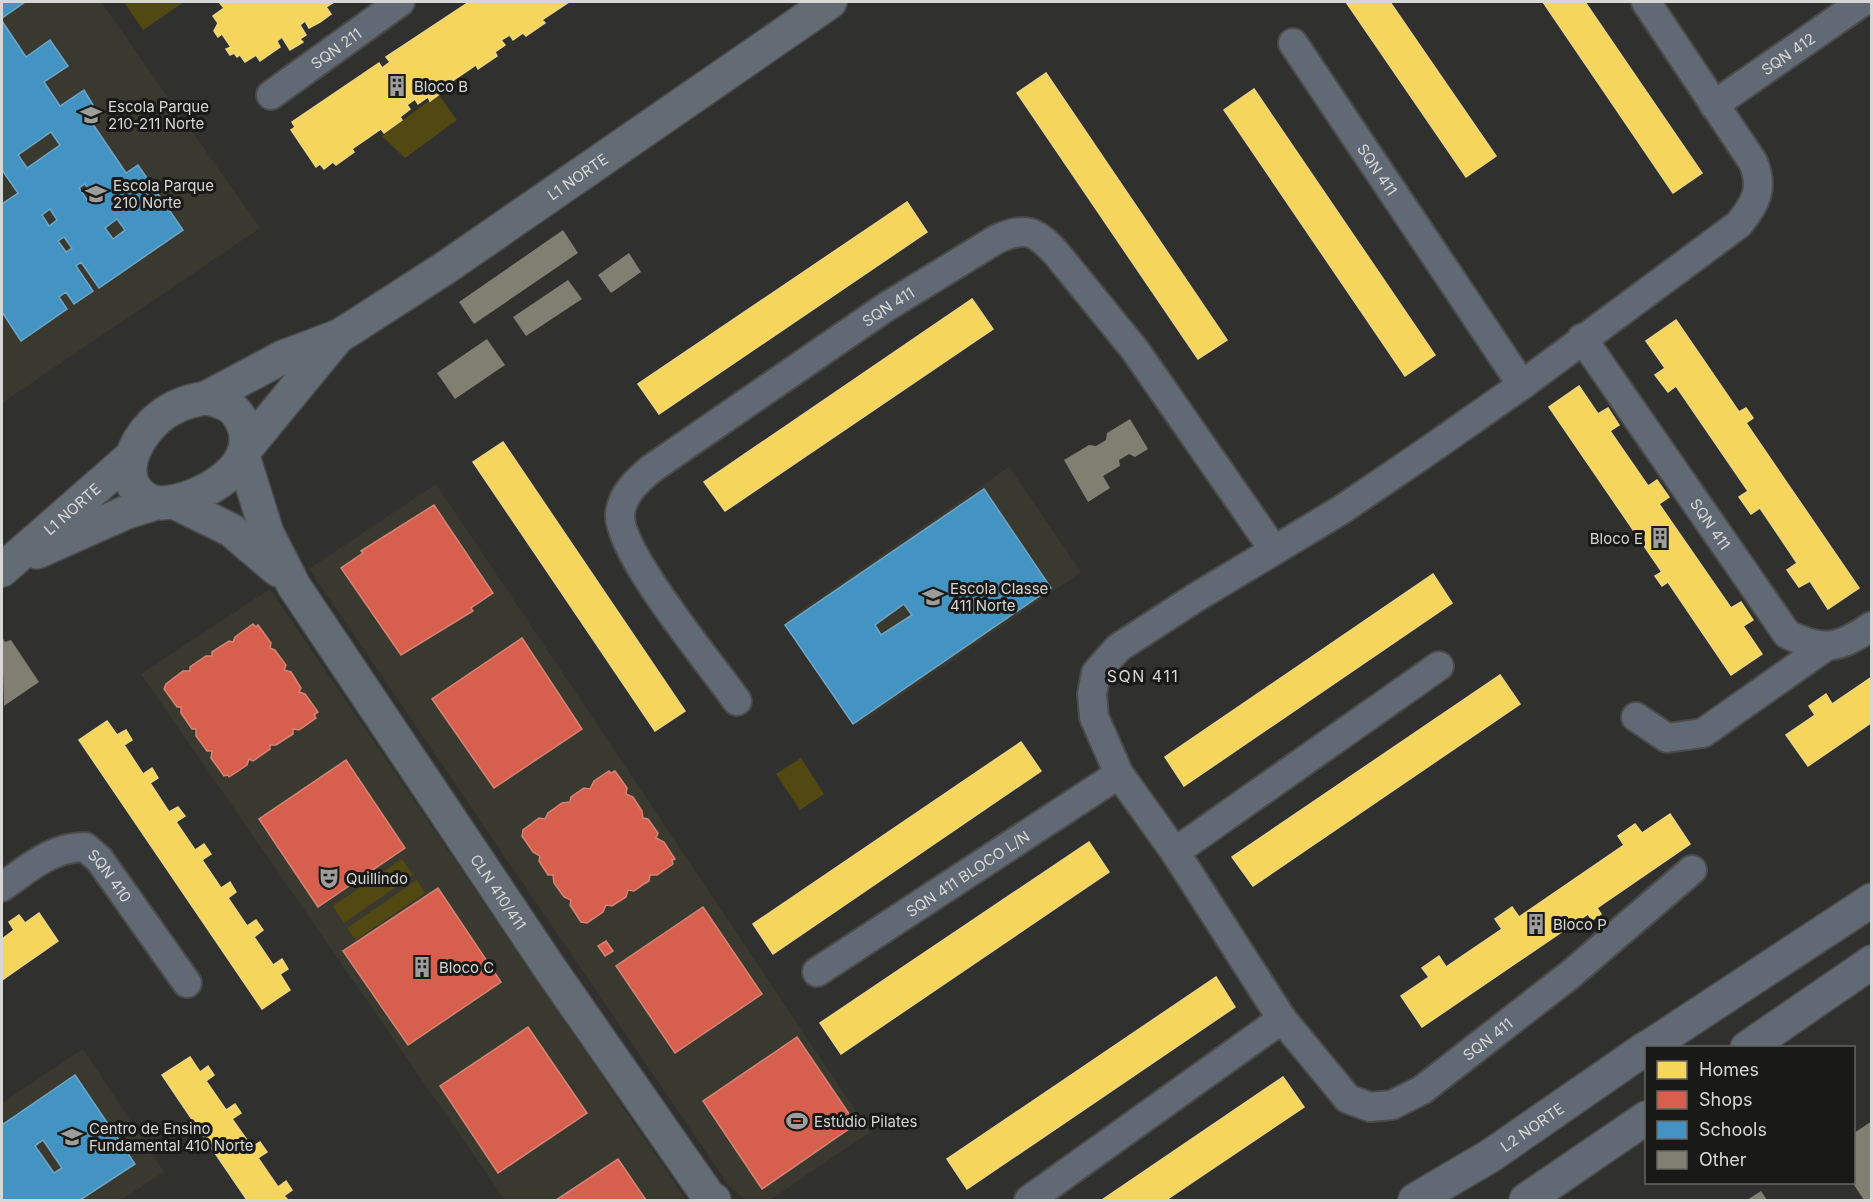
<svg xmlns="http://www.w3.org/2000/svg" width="1873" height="1202" font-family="Inter,sans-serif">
<rect width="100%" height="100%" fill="#30302e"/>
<g fill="#3a3930">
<path d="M2,2H101L260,228L2,403Z"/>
<path d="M1009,467L1081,572L857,726L785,621Z"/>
<path d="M436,484L870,1132L770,1200H746L729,1186L309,569Z"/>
<path d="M270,589L686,1200H505L141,674Z"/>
<path d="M83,1049L164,1172L121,1200H2V1103Z"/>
</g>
<g fill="#524811">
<path d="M124,2H184L143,30Z"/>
<path d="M438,94L457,120L405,158L382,136Z"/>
<path d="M801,758L824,794L800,810L776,774Z"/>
<path d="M402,859L413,875L344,923L333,906Z"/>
<path d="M417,880L425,893L356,940L347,928Z"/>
</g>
<g fill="#f6d55c" stroke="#edd680" stroke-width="1.5">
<path d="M219,2H334L326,7L331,14L320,22L309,28L305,21L300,25L306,35L300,39L303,42L290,50L282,37L277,41L280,47L260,61L256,55L245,62L240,55L237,57L234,53L230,55L226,49L231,47L222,34L218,37L214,31L218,23L213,16L224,8Z"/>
<path d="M469,2L477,4L480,2H569L542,20L545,23L526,36L523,33L513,40L510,35L501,40L505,45L495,52L497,56L478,69L476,65L448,84L449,87L430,101L428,97L418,104L415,99L407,105L410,109L400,117L402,120L384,133L381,129L352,149L354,152L336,165L333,162L324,169L320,164L316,167L291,130L295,127L292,122L379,63L382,68L390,62L386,57Z"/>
<path d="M1346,2H1390L1496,156L1466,177Z"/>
<path d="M1543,2H1585L1702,173L1673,193Z"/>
<path d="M1046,73L1227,340L1198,359L1017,93Z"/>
<path d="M1254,89L1435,355L1405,376L1224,110Z"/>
<path d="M907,202L927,232L659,414L638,384Z"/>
<path d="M972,299L993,329L725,511L704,482Z"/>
<path d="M1676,320L1739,412L1746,408L1753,418L1746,423L1859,588L1828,609L1810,581L1799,587L1787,570L1797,563L1760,508L1751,514L1739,497L1748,491L1676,386L1668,392L1655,375L1665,368L1646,341Z"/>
<path d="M1579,386L1598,414L1608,408L1619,425L1610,431L1648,486L1657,480L1669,497L1659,504L1731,608L1741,602L1753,620L1743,626L1762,654L1731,675L1668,582L1662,586L1655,576L1662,572L1549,407Z"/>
<path d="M503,442L685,711L655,731L473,462Z"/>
<path d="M1433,574L1452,603L1184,786L1165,757Z"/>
<path d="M1500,675L1520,704L1253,886L1232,857Z"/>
<path d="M1872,677V722L1808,766L1786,735L1815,715L1809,706L1826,694L1832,704Z"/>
<path d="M107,721L117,735L126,730L132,740L124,745L143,774L152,768L158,778L150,783L169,812L178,807L185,816L176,822L195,850L204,844L211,854L202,860L221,888L230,882L236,892L228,898L247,926L256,920L263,930L254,937L273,965L282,959L288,969L280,974L290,990L262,1009L79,740Z"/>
<path d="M1021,742L1041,771L773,954L753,924Z"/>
<path d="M1670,814L1690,844L1597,908L1601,914L1592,920L1588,914L1422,1027L1401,996L1429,977L1422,968L1439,956L1446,967L1502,929L1495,919L1512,907L1519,917L1624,845L1618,836L1635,824L1642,833Z"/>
<path d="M1089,842L1109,872L841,1054L820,1023Z"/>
<path d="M39,913L58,941L2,980V939L14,930L9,922L19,915L25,923Z"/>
<path d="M1216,977L1235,1007L967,1189L947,1159Z"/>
<path d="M190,1057L200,1072L208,1066L214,1075L206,1081L226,1110L235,1104L241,1113L232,1119L252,1147L260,1142L267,1152L258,1158L278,1187L286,1181L292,1190L284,1196L288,1200H247L183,1106L162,1075Z"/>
<path d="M1283,1077L1304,1107L1166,1200H1102Z"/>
</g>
<g fill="#d6604d" stroke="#d68476" stroke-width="1.5">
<path d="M434,505L493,593L471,608L473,611L401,655L341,568L363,553L361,551Z"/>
<path d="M253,624L256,627L258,625L271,643L270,648L275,650L286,665L284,670L291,672L301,688L299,692L305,694L318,712L314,715L316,718L299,730L293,729V734L276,745H270V749L253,761L249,759L247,765L229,777L228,775L224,776L211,758L212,751H207L196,736V729H192L181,713V707H177L164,689L166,684L183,671H190V667L206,656H212V652L229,641L233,642L235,637Z"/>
<path d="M522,638L582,729L494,788L432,699Z"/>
<path d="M346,760L405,848L318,907L259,819Z"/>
<path d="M609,771L611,773L615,771L627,788L626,794L633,797L642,811L643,818L648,819L658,833L656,838L664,842L675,859L672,860L673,864L657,875H650L649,881L644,884L634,891L628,890L626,897L612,906L606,905L603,912L587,923L581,922L570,905L571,900L564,897L554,883L553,875H548L539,861L540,856L533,852L522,836L523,830L539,818L545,819L548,813L562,803L570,802L571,797L584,788L590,789L594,781Z"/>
<path d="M438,888L501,982L408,1045L343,951Z"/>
<path d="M703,907L762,994L675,1053L616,966Z"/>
<path d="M606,941L613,951L605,956L598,946Z"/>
<path d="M528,1027L587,1113L498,1173L440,1086Z"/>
<path d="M797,1037L856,1124L762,1189L703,1101Z"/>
<path d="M618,1159L646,1200H556Z"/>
</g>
<g fill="#4393c3" stroke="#6fa7c8" stroke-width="1.5" fill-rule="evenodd">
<path d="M2,2H25L2,18Z"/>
<path d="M2,21L26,57L50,40L68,66L44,82L60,106L84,90L93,105L84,111L126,173L138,165L183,230L99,288L81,262L76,266L93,291L74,304L66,292L59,297L67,309L21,341L2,312V204L18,193L2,170ZM51,132L60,145L27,168L18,155ZM85,184L93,196L87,200L79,188ZM50,209L57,220L49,226L42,215ZM117,219L125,230L113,239L105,228ZM64,237L72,248L66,252L58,241Z"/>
<path d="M984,489L1051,588L853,724L785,625ZM904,604L912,615L881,635L875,625Z"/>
<path d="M75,1075L135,1164L80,1200H2V1125ZM43,1140L62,1168L54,1173L35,1146Z"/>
</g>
<g fill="#817f72">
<path d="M563,230L578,253L474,324L459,302Z"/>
<path d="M629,253L641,272L611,293L598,275Z"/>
<path d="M568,280L582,299L526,336L513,317Z"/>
<path d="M487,339L505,365L455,399L437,373Z"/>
<path d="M1130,419L1148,449L1135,457L1129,454L1119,460L1120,466L1103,476L1110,488L1088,502L1064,460L1089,445L1096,446L1106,440L1107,433Z"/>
<path d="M2,637L5,642L11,640L39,682L4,706Z"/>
<path d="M1872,1121V1200H1864L1852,1182L1854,1133Z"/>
<path d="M1761,1191L1767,1200H1747Z"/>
</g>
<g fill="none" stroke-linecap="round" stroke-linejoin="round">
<defs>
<g id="street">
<path id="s1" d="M1646,2L1753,162C1764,188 1756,203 1739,224L1522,385L1422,455L1341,510L1195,598L1118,648L1096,673L1092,694L1094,717L1119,774L1175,852L1282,1019L1348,1099L1370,1107L1392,1105L1422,1090L1571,974L1692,870"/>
<path id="s2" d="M1293,43L1522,385"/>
<path id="s3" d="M271,95L400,2"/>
<path id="s4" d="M1714,105L1862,2"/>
<path id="s5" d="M1582,338L1787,634C1823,652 1839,649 1872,626"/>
<path id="s6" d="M737,701C711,664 618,553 620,514C622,494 637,481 651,469L886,307L997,239C1027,226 1035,231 1056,253L1135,350L1274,550"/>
<path d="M1636,717L1667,738L1703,733L1825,647"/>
<path d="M1175,852L1439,666"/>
<path id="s7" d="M2,887C28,869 51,847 85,847L99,859L187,983"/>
<path id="s8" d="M817,972L1119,774"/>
<path d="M1029,1200L1282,1019"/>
</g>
<g id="secondary">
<path id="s9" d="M206,398L283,357L339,336L355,326L445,268L830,2"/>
<path d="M206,398C222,401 235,406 242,422C263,466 200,501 162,503C155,503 147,500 141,495C118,475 135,441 153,423C168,408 185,401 206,398Z"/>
<path d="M248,446L336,339"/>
<path id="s10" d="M243,456L267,533L294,586L551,970L709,1197L714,1200"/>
<path d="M174,502L231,530L278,570"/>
<path d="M37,552L127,512L156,503"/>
<path id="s11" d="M2,570L131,457"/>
</g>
<g id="primary">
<path d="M1647,1048L1872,900"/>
<path d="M1747,1048L1872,962"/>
<path id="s12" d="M1415,1200L1490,1156L1646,1048"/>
<path d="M1526,1200L1646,1118"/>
</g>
</defs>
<use href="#street" stroke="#4b4b49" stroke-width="32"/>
<use href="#secondary" stroke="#4b4b49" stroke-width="36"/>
<use href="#primary" stroke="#4b4b49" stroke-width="36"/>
<use href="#street" stroke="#606974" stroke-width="28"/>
<use href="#secondary" stroke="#636c75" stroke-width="33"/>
<use href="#primary" stroke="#616974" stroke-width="33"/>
</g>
<defs>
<symbol id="building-bare" viewBox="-9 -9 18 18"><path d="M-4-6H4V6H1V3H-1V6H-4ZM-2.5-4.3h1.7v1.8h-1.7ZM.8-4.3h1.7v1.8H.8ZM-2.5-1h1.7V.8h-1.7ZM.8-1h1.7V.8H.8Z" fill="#9d9d9b" stroke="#191917" stroke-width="2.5" paint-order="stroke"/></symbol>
<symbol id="school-bare" viewBox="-9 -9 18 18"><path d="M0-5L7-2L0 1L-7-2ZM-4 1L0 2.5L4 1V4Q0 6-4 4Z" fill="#9d9d9b" stroke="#191917" stroke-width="2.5" paint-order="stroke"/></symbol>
<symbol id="theatre-bare" viewBox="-9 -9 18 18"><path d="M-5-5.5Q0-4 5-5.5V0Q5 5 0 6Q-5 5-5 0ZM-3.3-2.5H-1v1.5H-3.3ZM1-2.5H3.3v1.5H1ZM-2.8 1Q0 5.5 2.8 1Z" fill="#9d9d9b" stroke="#191917" stroke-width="2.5" paint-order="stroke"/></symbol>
<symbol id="stadium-bare" viewBox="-9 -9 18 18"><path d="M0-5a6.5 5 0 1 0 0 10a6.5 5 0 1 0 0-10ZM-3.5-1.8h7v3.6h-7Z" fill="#9d9d9b" stroke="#191917" stroke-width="2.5" paint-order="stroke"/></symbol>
</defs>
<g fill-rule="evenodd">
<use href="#building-bare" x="382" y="71" width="30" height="30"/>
<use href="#school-bare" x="76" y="100" width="30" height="30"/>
<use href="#school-bare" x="81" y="179" width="30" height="30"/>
<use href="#building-bare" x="1645" y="523" width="30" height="30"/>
<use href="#school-bare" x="918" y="582" width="30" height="30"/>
<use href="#theatre-bare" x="314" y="863" width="30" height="30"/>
<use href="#building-bare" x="1521" y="909" width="30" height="30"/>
<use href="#building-bare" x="407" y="952" width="30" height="30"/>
<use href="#stadium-bare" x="782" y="1106" width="30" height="30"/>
<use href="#school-bare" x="57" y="1122" width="30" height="30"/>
</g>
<g text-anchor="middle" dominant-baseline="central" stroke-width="6" stroke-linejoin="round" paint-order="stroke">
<g font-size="15" fill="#d7d7d5" stroke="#191917">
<text stroke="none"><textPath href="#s3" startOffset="80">SQN 211</textPath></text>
<text stroke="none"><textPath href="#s4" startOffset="90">SQN 412</textPath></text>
<text stroke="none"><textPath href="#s2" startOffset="152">SQN 411</textPath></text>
<text stroke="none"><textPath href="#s9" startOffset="434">L1 NORTE</textPath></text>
<text stroke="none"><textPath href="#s6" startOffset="566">SQN 411</textPath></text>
<text stroke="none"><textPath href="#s11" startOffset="93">L1 NORTE</textPath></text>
<text stroke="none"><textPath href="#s5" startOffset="226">SQN 411</textPath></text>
<text stroke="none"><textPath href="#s8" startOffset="180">SQN 411 BLOCO L/N</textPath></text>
<text stroke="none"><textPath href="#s7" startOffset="132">SQN 410</textPath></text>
<text stroke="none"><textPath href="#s10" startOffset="508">CLN 410/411</textPath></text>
<text stroke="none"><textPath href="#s1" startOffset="1713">SQN 411</textPath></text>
<text stroke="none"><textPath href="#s12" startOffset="138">L2 NORTE</textPath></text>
</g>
<g font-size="15" fill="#d7d7d5" stroke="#191917" text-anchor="start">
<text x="414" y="86">Bloco B</text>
<text x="108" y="106">Escola Parque<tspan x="108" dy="17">210-211 Norte</tspan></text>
<text x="113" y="185">Escola Parque<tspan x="113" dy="17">210 Norte</tspan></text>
<text x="1643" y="538" text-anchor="end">Bloco E</text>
<text x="950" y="588">Escola Classe<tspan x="950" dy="17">411 Norte</tspan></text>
<text x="346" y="878">Quillindo</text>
<text x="1553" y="924">Bloco P</text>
<text x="439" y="967">Bloco C</text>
<text x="814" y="1121">Estúdio Pilates</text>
<text x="89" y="1128">Centro de Ensino<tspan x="89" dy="17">Fundamental 410 Norte</tspan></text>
</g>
<g font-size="16" letter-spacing="1.5" fill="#d7d7d5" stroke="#191917">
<text x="1143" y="676">SQN 411</text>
</g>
</g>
<rect width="1873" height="1202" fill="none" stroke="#d7d7d5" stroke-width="6"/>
<rect x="1645" y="1046" width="210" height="138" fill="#191917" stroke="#656563" stroke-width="1.5"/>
<rect x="1657" y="1061" width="30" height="18" fill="#f6d55c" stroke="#656563" stroke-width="1.5"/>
<text x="1699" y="1076" font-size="18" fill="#d7d7d5">Homes</text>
<rect x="1657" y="1091" width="30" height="18" fill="#d6604d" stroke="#656563" stroke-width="1.5"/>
<text x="1699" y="1106" font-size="18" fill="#d7d7d5">Shops</text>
<rect x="1657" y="1121" width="30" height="18" fill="#4393c3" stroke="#656563" stroke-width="1.5"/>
<text x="1699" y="1136" font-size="18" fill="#d7d7d5">Schools</text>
<rect x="1657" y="1151" width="30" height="18" fill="#817f72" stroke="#656563" stroke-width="1.5"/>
<text x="1699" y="1166" font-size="18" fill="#d7d7d5">Other</text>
</svg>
